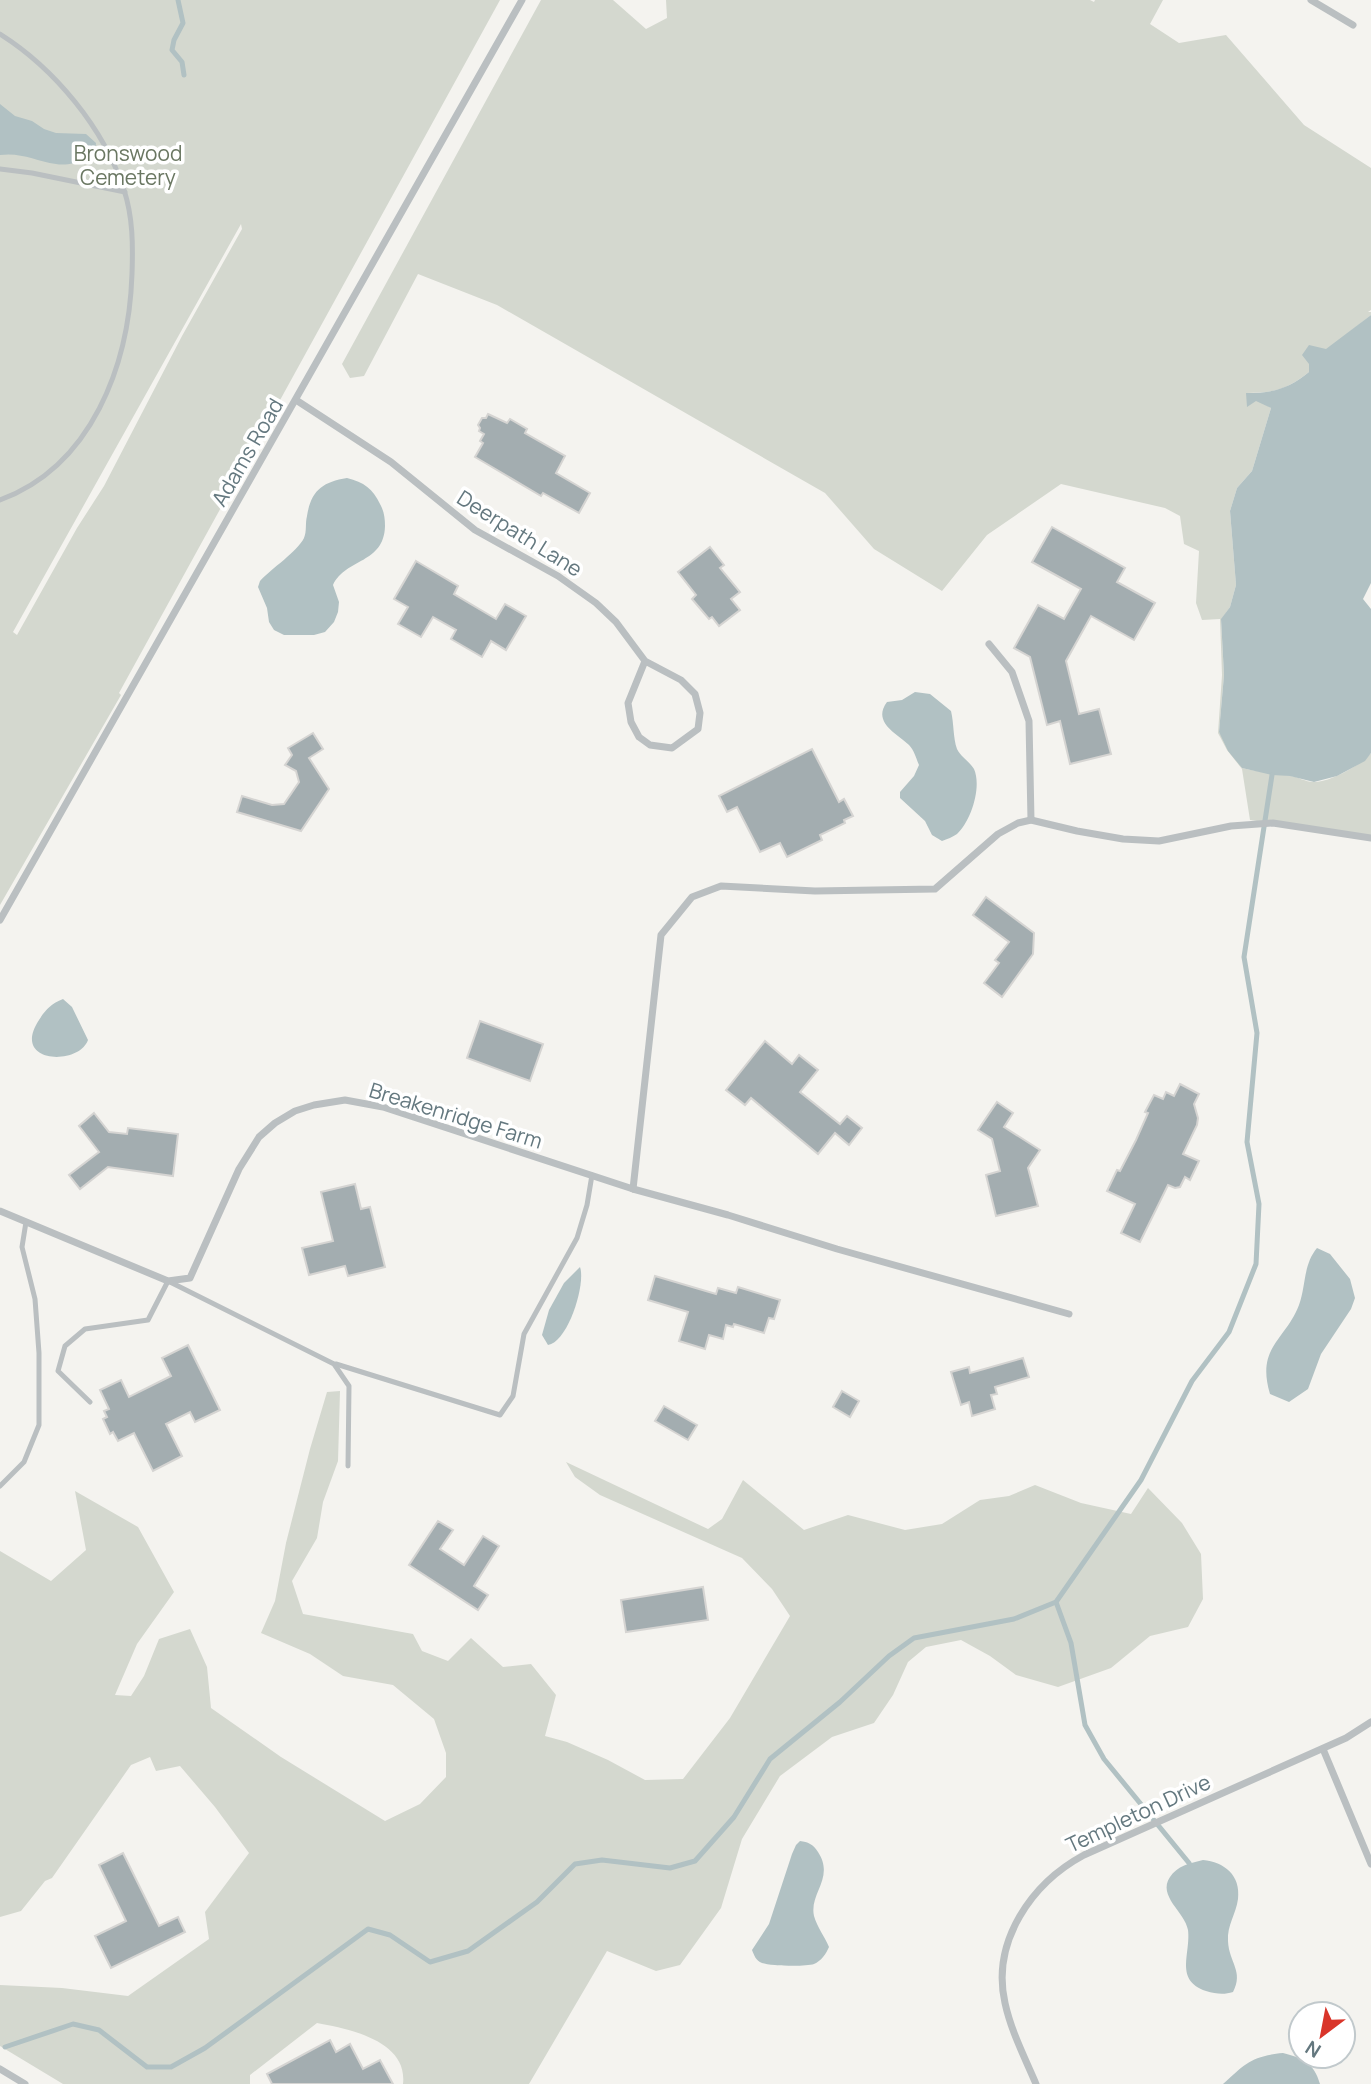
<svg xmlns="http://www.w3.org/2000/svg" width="1371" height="2084" font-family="Manrope,sans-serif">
<rect width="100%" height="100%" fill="#f4f3ef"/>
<g fill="#d4d8cf" fill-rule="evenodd">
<path d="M0,0H500L119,693L121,695L0,905ZM241,224L242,229L182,336L104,486L77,528L17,635L13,632Z"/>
<path d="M541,0H613L646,29L667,18L666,0H1090L1094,2L1095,0H1163L1150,24L1179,43L1226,35L1304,125L1371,168V310L1368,312H1371V315L1309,364V372C1288,389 1274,393 1247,393L1271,408L1252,471L1237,488L1230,511L1236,585L1230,607L1221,620L1224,675L1219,732L1242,768C1259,772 1275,773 1291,776C1298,777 1306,782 1313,782C1329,783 1361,765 1371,753V838L1250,820L1242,769L1227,750L1218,733L1222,675L1220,619L1202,620L1196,603L1199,551L1184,544L1180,516L1165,508L1061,484L987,535L942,591L874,549L825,493L497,305L418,274L364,376L350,378L342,364Z"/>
<path d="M340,1391L338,1461L323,1502L317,1538L292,1581L303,1614L413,1634L422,1651L448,1661L471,1638L503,1667L531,1664L556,1695L545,1736L567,1742L608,1760L645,1780L683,1779L730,1718L790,1616L772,1589L742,1558L600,1495L575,1477L566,1462L708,1529L722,1519L743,1480L804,1530L848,1515L905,1530L942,1524L980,1500L1009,1496L1035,1485L1081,1503L1131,1514L1148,1488L1182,1523L1201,1554L1203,1599L1188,1627L1150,1636L1111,1668L1058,1687L1016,1675L990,1656L961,1640L926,1647L908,1662L893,1695L874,1723L832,1737L780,1776L742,1839L721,1908L680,1965L656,1971L607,1951L529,2084H403C408,2041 350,2029 317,2023L250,2075V2084H63L0,2046V1985L62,1988L128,1996L209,1939L205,1912L249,1853L215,1807L180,1766L156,1771L150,1757L131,1765L52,1878L45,1881L21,1911L0,1917V1551L51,1581L86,1550L75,1491L138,1527L174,1592L137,1644L115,1695L131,1696L144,1676L159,1639L190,1629L207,1667L211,1708L281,1757L385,1821L420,1804L446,1777V1753L434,1719L393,1685L343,1676L310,1654L261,1633L275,1601L286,1543L310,1449L327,1392Z"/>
</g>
<g fill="#b1c1c3">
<path d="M0,104L15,116L32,121L44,129L56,133L86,134L96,143C96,159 70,167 56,164C36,161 21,152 0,155Z"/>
<path d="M1371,315V583L1363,599L1371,609V753L1365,761L1337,776L1314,782L1290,776L1272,775L1242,768L1228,751L1219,732L1224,675L1221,619L1230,607L1236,585L1230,511L1237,488L1252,471L1271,408L1256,401L1247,407L1246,393C1273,393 1288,389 1309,372V364L1302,355L1309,345L1326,349Z"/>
<path d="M347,478C364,482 373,489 380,504C384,511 385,518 385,526C384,564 346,558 333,585L339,602L338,612L334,622L325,632L314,635H284L274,630L269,622L267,608L258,587L260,581C272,568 297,552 304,538C307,531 305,524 307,516C311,491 322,482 347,478Z"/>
<path d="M915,692L930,694L951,711C954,723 953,738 957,749C961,757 970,762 974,769C982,787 971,821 957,834C953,837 947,839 942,841L932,835L925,821L900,798V792L914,776L919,765C916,758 914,750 909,745C896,733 872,722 887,702L902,700Z"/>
<path d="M63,999L72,1007L88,1040C79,1066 10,1064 39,1020C46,1009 51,1004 63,999Z"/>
<path d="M1317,1248L1330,1254L1350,1279L1355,1298L1351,1309L1321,1354L1308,1389L1289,1402L1270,1394C1256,1347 1285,1341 1299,1305C1306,1286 1303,1265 1317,1248Z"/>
<path d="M580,1267C586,1284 568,1342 548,1345L542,1335L549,1310L564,1283Z"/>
<path d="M800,1841C808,1842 813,1844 818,1852C835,1878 809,1893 814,1916C817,1927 825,1937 829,1947C826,1954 821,1961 814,1964C805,1967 771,1966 762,1963C756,1961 754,1955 752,1950L769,1924L792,1854L796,1845Z"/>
<path d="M1203,1860C1224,1862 1241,1875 1238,1899C1236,1914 1227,1925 1228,1941C1229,1963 1244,1971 1233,1992C1224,1995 1216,1994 1206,1991C1174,1980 1191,1954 1188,1930C1185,1912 1157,1896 1170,1877C1177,1866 1190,1863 1203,1860Z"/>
<path d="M1283,2053C1303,2058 1314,2063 1320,2084H1223C1245,2064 1251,2056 1283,2053Z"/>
</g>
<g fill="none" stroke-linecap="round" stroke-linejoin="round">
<g stroke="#b1c1c3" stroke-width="5">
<path d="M178,0L183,23L174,40L172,50L182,62L184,75"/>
<path d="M1056,1602L1071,1643L1085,1725L1104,1759L1189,1863"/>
<path d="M5,2047L73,2024L99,2030L147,2067H171L205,2048L368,1929L390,1935L430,1962L468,1951L537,1902L575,1864L602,1860L670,1868L695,1861L734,1817L770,1759L840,1702L889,1656L914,1638L1014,1619L1056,1602L1141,1480L1192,1381L1229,1332L1256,1264L1259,1204L1247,1142L1257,1033L1244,957L1272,775"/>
</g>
</g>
<g fill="#a3adb0" stroke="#d5d4d2" stroke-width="2">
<path d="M488,414L507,423L510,419L527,429L525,433L565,456L556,473L590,493L579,513L543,493L541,496L475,457L483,443L480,441L484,434L479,431L480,428L478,425L482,418H486Z"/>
<path d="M1052,527L1125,568L1117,582L1155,603L1134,640L1091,616L1066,661L1079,714L1099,709L1111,754L1070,764L1060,721L1047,725L1030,657L1014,648L1038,605L1064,619L1081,589L1032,562Z"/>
<path d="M710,547L724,565L720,568L740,592L731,599L740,610L719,626L712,617L709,619L692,599L696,595L678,572Z"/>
<path d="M416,561L458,586L454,594L496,619L505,604L526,616L506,650L491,641L482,657L451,639L456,630L433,617L421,637L398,624L408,607L394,599Z"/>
<path d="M313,733L323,749L309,758L329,789L301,831L237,812L242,796L272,805L284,804L299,782L296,771L285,765L292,755L288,748Z"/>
<path d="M812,749L839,802L844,799L853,816L844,820L845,823L820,835L822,840L787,857L780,843L760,852L737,807L727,812L719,796Z"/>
<path d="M986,897L1034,933L1033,954L1002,997L984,983L999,963L995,960L1009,942L973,915Z"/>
<path d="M480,1021L543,1044L530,1081L467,1058Z"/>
<path d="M765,1041L792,1064L799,1055L818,1070L800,1092L840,1124L847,1116L862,1128L849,1145L835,1133L818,1154L751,1098L745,1105L726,1090Z"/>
<path d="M1180,1084L1199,1094L1194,1104L1198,1118L1197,1125L1183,1154L1199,1161L1190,1180L1185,1177L1180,1187L1175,1188L1168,1185L1140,1242L1121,1233L1135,1204L1107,1191L1117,1170L1120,1171L1136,1140L1148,1113L1145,1112L1154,1095L1163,1099L1166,1092L1174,1096Z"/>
<path d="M997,1102L1013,1113L1004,1127L1040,1150L1028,1168L1038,1206L996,1216L986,1175L1000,1171L992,1139L978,1130Z"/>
<path d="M94,1113L109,1132L127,1134L128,1128L178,1134L173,1176L108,1167L80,1189L69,1175L99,1152L79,1126Z"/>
<path d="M355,1184L361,1209L370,1207L385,1267L348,1276L345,1266L309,1275L302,1248L333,1241L321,1192Z"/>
<path d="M655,1276L716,1294L718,1288L736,1293L738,1287L780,1300L774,1319L769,1318L764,1333L734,1324L733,1327L726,1325L723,1339L709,1335L705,1349L679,1341L688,1312L648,1300Z"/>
<path d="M188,1345L220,1410L195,1422L190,1412L166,1424L182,1456L153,1471L134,1433L118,1441L113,1432L110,1434L103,1419L107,1417L104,1411L109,1409L100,1390L121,1380L129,1397L171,1376L162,1358Z"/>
<path d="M1023,1358L1029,1377L995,1387L997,1394L991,1395L995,1409L972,1416L969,1402L961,1405L951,1372L969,1367L970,1373Z"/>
<path d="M842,1391L859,1401L850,1417L833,1407Z"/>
<path d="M664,1406L697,1425L688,1440L655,1421Z"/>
<path d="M438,1521L453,1530L440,1549L464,1565L483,1536L499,1546L474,1586L488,1595L478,1610L409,1565Z"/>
<path d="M703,1587L708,1620L626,1632L621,1600Z"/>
<path d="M123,1853L159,1926L178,1917L185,1932L111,1968L95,1936L126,1921L99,1865Z"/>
<path d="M330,2040L336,2052L350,2044L363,2069L380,2060L393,2084H272L267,2074Z"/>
</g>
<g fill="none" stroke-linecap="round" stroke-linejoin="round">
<g stroke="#babfc1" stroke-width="5">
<path d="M0,34C54,68 104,128 124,190C133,217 133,246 132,274C129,365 92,466 0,500"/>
<path d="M0,169L32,173L125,192"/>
<path d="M336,1364L500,1415L513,1396L524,1334L577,1238L587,1205L592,1175"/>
<path d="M90,1402L58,1371L65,1346L85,1329L148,1320L168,1281L334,1364L349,1386L348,1466"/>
<path d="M0,1486L24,1462L39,1425V1353L35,1299L22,1247L26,1222"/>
</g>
<g stroke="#babfc1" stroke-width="7">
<path d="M1311,0L1353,25"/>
<path d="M296,400L391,462L475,530L558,576L596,603L616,622L645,661L681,680L695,694L700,713L698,729L672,748L650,745L639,737L631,722L628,703L645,661"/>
<path d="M989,644L1012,672L1029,721L1031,820"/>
<path d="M0,920L522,0"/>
<path d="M633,1189L661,935L692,897L721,886L815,891L935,889L998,834L1018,823L1031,820L1077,831L1123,839L1159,841L1231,826L1273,823L1371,838"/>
<path d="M0,1211L168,1281L190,1278L239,1169L259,1137L275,1123L295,1111L314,1105L345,1100L383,1107L633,1189L728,1215L837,1249L1069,1314"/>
<path d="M1323,1749L1371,1864"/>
<path d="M0,2069L25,2084"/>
<path d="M1036,2084C1025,2058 1011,2031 1005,2003C991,1941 1032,1883 1084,1855L1346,1738L1371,1722"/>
</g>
</g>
<g text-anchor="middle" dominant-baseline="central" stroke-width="7" stroke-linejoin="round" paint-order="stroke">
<g font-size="21" fill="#6a7762" stroke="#fff">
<text x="128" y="153">Bronswood<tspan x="128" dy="24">Cemetery</tspan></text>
</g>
<g font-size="21" fill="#64787f" stroke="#fff">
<text transform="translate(247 452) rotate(-60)">Adams Road</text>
<text transform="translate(520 533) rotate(32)">Deerpath Lane</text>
<text transform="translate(456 1115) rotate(17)">Breakenridge Farm</text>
<text transform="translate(1138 1813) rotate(-25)">Templeton Drive</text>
</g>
</g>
<g transform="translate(1322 2035) rotate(212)"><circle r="33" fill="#ffffff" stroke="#c1c9cc" stroke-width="2"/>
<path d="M0-5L12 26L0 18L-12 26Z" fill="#d9352a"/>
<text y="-10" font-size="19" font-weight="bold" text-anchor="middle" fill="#64787f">N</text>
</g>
</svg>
